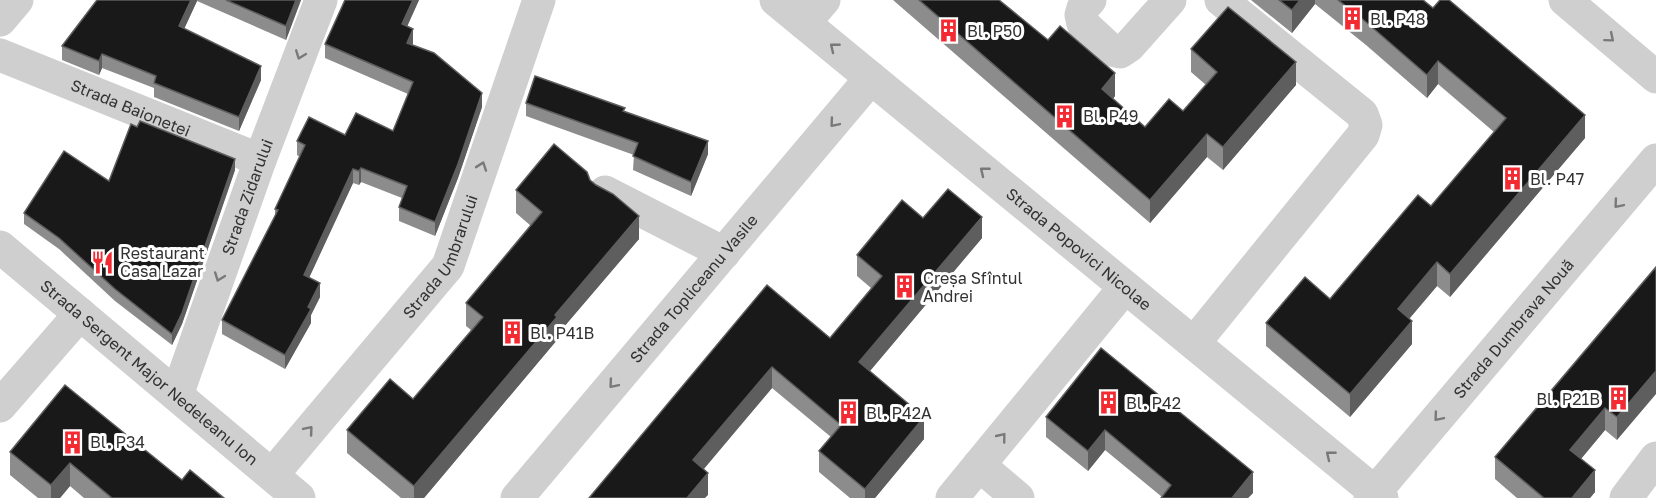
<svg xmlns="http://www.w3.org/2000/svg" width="1656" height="498" font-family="'Golos Text',sans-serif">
<rect width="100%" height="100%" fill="#fff"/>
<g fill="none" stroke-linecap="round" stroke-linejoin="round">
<g stroke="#cfcfcf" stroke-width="33">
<path id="s1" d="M776,0L1382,498"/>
<path d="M1090,0L1083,8L1081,15L1083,24L1111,50L1120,52L1129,46L1170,0"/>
<path d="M1565,0L1656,77"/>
<path d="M0,20L17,0"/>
<path d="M804,23L824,0"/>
<path id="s2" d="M0,55L260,160"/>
<path d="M605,192L724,253"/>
<path id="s3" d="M0,247L299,498"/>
<path d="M1194,343L1363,135L1366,125L1362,114L1221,0"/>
<path id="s4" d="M177,395L260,160L321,0"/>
<path d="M0,406L80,314"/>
<path d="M979,465L1018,498"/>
<path id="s5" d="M272,475L448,266L539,0"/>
<path id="s6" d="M517,498L871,78"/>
<path d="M952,498L1125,287"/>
<path id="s7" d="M1370,498L1656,160"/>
<path d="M1626,498L1656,458"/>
</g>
</g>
<g fill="#8c8c8c">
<path d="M97,0H301L286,40L197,1L184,29L261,80L239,131L154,97V88L102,68L99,75L62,60V46Z"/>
<path d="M345,0H419L407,26L413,43L412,45L482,107L458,178L435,236L399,221V207L402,198L361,182L359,185L353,183L309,277L320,297L311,315V323L285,369L222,334V320L275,216V209L300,157L297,155V141L345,135L393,131L408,94L325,58V44Z"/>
<path d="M893,0H999L1115,96L1113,99L1145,127L1183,111L1206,85L1191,72V49L1296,85L1223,170L1207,157L1150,223Z"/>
<path d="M1251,0H1423L1585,138L1450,297L1437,286L1409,319L1412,344L1350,417L1266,346V323L1330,299L1431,206L1494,132L1438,84L1427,98L1366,45L1315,4L1292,33Z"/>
<path d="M526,103L625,112L708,154L691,196L633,170L634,155L526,116Z"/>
<path d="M235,170L182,324L172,345L115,301L59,249L24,224V213L109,181Z"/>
<path d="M590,180L639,239L557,335V340L424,498H401L347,453V430L413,399L471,330L466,326V303L531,226L516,213V190Z"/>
<path d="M923,218L982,238L870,371L924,439L875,498H850L819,472V451L831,437L772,388L703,469L708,495L589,498L767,285L830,338L871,288L857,276V255Z"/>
<path d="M1656,267L1617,440L1605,430L1581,459L1595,492L1590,498H1517L1495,479V457Z"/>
<path d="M1101,348L1253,493L1248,498H1161L1162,497L1105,450L1088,471L1046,437V417Z"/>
<path d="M10,452L182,480L224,498H84L70,486L60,498H38L10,475Z"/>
</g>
<g fill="#5e5e5e">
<path d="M191,0H197V1L179,40V26Z"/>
<path d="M296,0H301L286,40V26Z"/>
<path d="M413,0H419L402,38V24Z"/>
<path d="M1300,0H1315V4L1292,33V10Z"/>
<path d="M413,29V43L407,57V43Z"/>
<path d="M102,54V68L99,75V61Z"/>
<path d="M1438,61V84L1427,98V75Z"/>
<path d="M1296,62V85L1223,170V147Z"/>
<path d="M261,66V80L239,131V117Z"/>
<path d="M1115,73V96L1102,112V89Z"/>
<path d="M482,93V107L458,178L435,236V222Z"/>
<path d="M1585,115V138L1450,297V274Z"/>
<path d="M1207,134V157L1150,223V200Z"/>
<path d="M708,141V154L691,196V182Z"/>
<path d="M235,159V170L182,324L172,345V334Z"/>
<path d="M361,168V182L359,185V171Z"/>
<path d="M353,169V183L304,289V275Z"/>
<path d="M639,216V239L557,335V340L424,498H414V486L555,315Z"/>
<path d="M982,217V238L859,384V362Z"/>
<path d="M1437,262V286L1398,332V309Z"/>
<path d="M320,283V297L311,315V323L285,369V355Z"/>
<path d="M1412,321V344L1350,417V394Z"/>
<path d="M772,367V388L693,482V460Z"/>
<path d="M1656,371V394L1617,440V417Z"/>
<path d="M1605,408V430L1570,472V450Z"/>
<path d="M924,417V439L875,498H865V489Z"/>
<path d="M1105,430V450L1088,471V451Z"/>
<path d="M70,463V486L60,498H51V485Z"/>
<path d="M1595,470V492L1590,498H1572Z"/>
<path d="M1253,472V493L1248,498H1232Z"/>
<path d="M708,473V495L705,498H687Z"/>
</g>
<g fill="#191919" stroke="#5e5e5e" stroke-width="1.5">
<path d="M97,0H191L179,26L261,66L239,117L154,83L156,76L102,54L99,61L62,46Z"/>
<path d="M226,0H296L286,26Z"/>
<path d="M345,0H413L402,24L413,29L407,43L434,53L482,93L458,164L435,222L399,207L407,186L361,168L359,171L353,169L304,275L320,283L308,307L311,309L285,355L222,320L278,210L275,209L305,145L297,141L309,117L345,135L356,113L393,131L413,82L325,44Z"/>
<path d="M919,0H999L1048,40L1060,26L1115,73L1102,89L1145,127L1169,99L1183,111L1217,72L1191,49L1228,7L1296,62L1223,147L1207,134L1150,200Z"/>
<path d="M1279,0H1300L1292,10Z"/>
<path d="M1338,0H1423L1433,8L1440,0H1449L1585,115L1450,274L1437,262L1398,309L1412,321L1350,394L1266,323L1305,277L1330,299L1418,195L1431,206L1506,118L1438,61L1427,75L1366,22Z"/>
<path d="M535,76L625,108L623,111L708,141L691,182L633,156L638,143L526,103Z"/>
<path d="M140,121L235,159L182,313L172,334L115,289L59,238L24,213L64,151L109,181L131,124L137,127Z"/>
<path d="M554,144L587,172L590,180L596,185L613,194L639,216L555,315L557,317L414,486L347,430L390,379L413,399L483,317L466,303L542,212L516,190Z"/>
<path d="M948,189L982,217L859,362L924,417L865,489L819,451L841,425L772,367L693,460L708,473L687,498H589L767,285L830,338L882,276L857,255L902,200L923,218Z"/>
<path d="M1656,267V371L1617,417L1605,408L1570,450L1595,470L1572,498H1544L1495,457Z"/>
<path d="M1101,348L1253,472L1232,498H1161L1171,485L1105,430L1088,451L1046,417Z"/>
<path d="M65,385L182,480L190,470L224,498H112L70,463L51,485L10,452Z"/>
</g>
<defs><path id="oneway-chevron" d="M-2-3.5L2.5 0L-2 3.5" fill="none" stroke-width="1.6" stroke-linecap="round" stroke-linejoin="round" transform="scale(1.5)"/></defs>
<g stroke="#797979">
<use href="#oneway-chevron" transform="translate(1610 38) rotate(40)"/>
<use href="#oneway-chevron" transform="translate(834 47) rotate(-141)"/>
<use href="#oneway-chevron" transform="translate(300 55) rotate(111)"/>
<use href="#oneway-chevron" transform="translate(834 123) rotate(130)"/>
<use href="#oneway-chevron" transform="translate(482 166) rotate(-71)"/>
<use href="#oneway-chevron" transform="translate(984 171) rotate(-141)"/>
<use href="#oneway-chevron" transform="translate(1618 204) rotate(130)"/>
<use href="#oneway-chevron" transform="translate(219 277) rotate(110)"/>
<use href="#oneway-chevron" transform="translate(613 384) rotate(130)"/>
<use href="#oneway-chevron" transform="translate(1438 417) rotate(130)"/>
<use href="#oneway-chevron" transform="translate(309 430) rotate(-50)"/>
<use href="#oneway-chevron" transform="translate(1002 437) rotate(-51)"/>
<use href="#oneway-chevron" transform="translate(1330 455) rotate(-141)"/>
</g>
<defs>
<symbol id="building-bare" viewBox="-9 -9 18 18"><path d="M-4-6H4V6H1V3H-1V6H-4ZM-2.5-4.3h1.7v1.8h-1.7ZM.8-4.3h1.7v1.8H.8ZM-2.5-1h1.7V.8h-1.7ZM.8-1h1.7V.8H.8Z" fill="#f32a31" stroke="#fff" stroke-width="2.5" paint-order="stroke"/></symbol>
<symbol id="restaurant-bare" viewBox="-9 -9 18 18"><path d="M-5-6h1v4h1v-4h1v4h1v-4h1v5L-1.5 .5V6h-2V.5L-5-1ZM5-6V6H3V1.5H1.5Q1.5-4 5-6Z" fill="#f32a31" stroke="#fff" stroke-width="2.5" paint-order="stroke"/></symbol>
</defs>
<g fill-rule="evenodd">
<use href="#building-bare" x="1336" y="2" width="33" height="33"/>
<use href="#building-bare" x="932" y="14" width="33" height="33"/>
<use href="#building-bare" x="1048" y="100" width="33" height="33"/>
<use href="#building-bare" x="1496" y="162" width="33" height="33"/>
<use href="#restaurant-bare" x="86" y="246" width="33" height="33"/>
<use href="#building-bare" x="888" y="270" width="33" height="33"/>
<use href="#building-bare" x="496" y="316" width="33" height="33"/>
<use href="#building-bare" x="1602" y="382" width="33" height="33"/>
<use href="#building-bare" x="1092" y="386" width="33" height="33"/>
<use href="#building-bare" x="832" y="396" width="33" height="33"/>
<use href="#building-bare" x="56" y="426" width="33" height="33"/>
</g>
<g text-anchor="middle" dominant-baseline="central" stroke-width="6" stroke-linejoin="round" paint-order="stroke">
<g font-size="16" fill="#323232" stroke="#fff" text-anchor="start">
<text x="1370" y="19">Bl. P48</text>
<text x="967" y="31">Bl. P50</text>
<text x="1083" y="116">Bl. P49</text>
<text x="1530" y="179">Bl. P47</text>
<text x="120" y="253">Restaurant<tspan x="120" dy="18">Casa Lazar</tspan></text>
<text x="923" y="278">Creșa Sfîntul<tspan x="923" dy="18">Andrei</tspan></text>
<text x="530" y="333">Bl. P41B</text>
<text x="1600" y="399" text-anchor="end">Bl. P21B</text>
<text x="1126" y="403">Bl. P42</text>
<text x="866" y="413">Bl. P42A</text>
<text x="90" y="442">Bl. P34</text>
</g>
<g font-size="16" fill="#323232" stroke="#fff">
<text stroke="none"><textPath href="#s2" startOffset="141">Strada Baionetei</textPath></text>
<text stroke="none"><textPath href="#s4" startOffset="210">Strada Zidarului</textPath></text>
<text stroke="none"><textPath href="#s1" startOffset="392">Strada Popovici Nicolae</textPath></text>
<text stroke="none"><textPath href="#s5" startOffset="278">Strada Umbrarului</textPath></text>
<text stroke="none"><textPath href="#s6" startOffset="274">Strada Topliceanu Vasile</textPath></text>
<text stroke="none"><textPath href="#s7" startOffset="222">Strada Dumbrava Nouă</textPath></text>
<text stroke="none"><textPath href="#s3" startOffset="195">Strada Sergent Major Nedeleanu Ion</textPath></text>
</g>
</g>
</svg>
